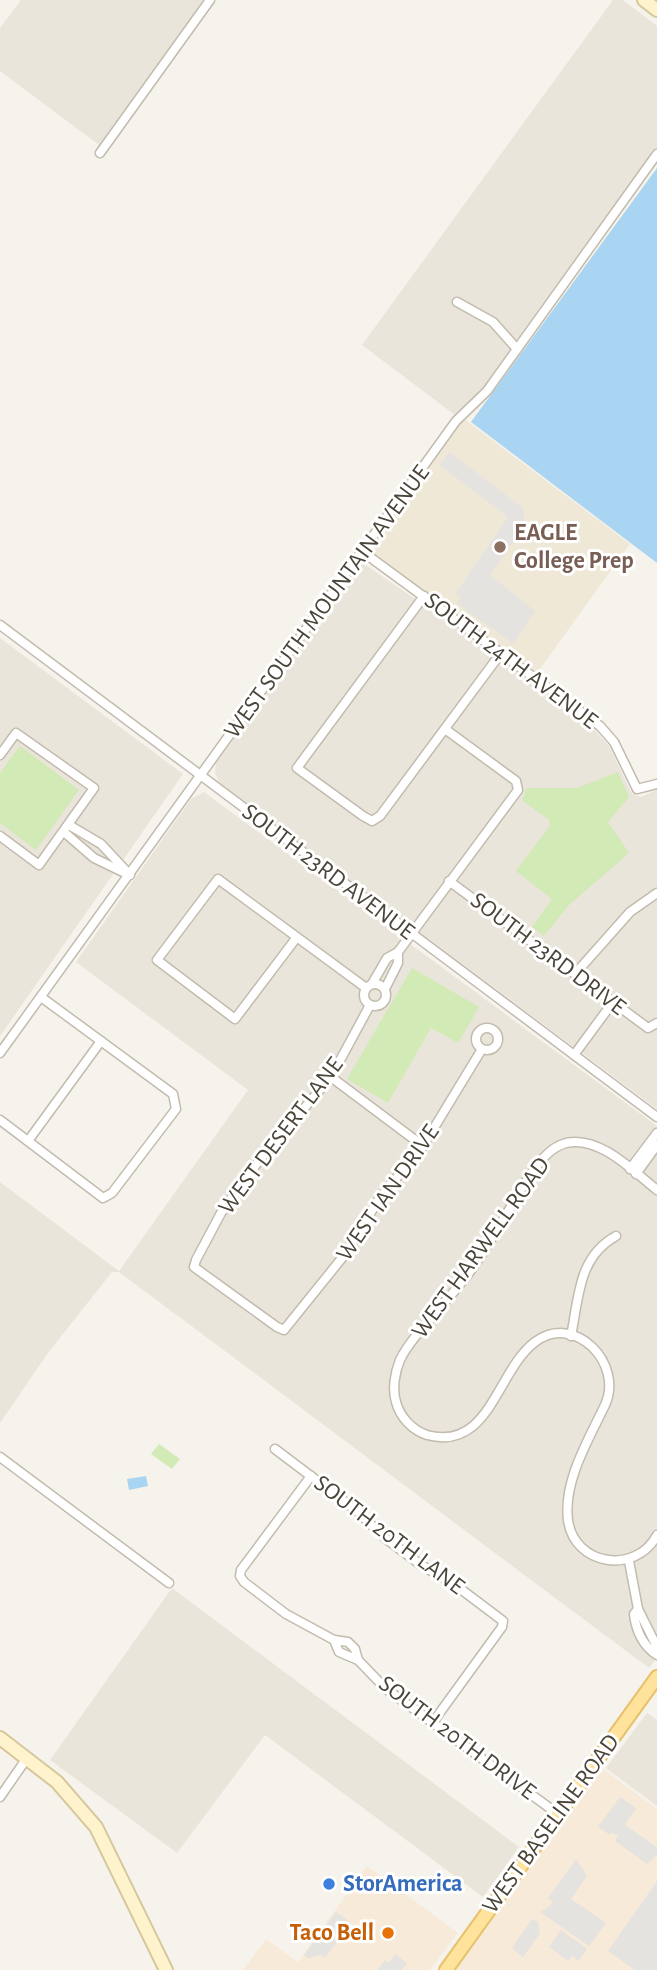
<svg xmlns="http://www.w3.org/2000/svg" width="657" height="1970" font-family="'Alegreya Sans',sans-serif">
<rect width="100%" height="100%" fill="#f6f3ec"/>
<g fill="#eae5da">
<path d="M21,0H207L102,147L0,71V28Z"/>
<path d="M613,0H623L657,26V149L491,381L455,415L362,345Z"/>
<path d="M363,563L556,697L595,730L609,746L632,794L641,797L657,790V1109L219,782L215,773L216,763L358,565Z"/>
<path d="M0,638L183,774L0,1036Z"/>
<path d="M204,792L657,1126V1658L649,1668L119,1272H112L48,1353L0,1423V1182L119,1271L248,1090L76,962L191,799Z"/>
<path d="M172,1588L519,1847L483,1897L265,1735L177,1853L50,1760Z"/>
<path d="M647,1713L657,1720V1806L606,1768Z"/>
</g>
<g fill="#f7ead8">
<path d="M595,1763L657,1809V1970H446Z"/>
<path d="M367,1866L458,1933L430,1970H243L266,1939L298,1962Z"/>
</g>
<path fill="#efe8d6" d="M463,418L630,544L537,673L369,550Z"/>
<g fill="#d2eab5">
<path d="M20,746L79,790L36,850L0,823V773Z"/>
<path d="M618,772L629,797L608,822L629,853L569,905L544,936L532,927L552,899L516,871L550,826L549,820L522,800L527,788H577Z"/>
<path d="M412,968L479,1007L458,1043L431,1028L388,1103L347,1079Z"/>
<path d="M159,1444L180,1459L172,1469L151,1454Z"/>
</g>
<g fill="#e5e3e0">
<path d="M449,452L522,507L525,525L490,575L535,611L513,644L457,603L461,598L455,594L508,517L439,465Z"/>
<path d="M620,1797L636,1808L625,1825L657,1847V1855L647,1864L615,1841L618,1836L612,1832L610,1835L598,1827Z"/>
<path d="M576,1859L587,1876L571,1899L606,1923L589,1946L540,1912L550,1906L553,1901L548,1898Z"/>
<path d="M657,1881V1970H635L608,1951Z"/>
<path d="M336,1912L351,1923L325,1958L321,1955L308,1958L304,1955Z"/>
<path d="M532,1919L538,1922L540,1933L523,1957L512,1948Z"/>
<path d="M561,1930L587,1949L578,1961L572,1956L568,1961L549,1947Z"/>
<path d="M395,1954L407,1963L402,1970H377L385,1960L389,1963Z"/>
</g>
<g fill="#a9d4f2">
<path d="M657,168V563L471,422Z"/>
<path d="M146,1476L148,1486L129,1490L127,1479Z"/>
</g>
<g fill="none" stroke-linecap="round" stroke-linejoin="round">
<defs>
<g id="street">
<path d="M100,153L210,0"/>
<path d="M457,302L493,322L517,349"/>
<path d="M363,552L600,726L614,742L637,789L657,784"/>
<path d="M424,596L297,768L363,816L372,821L380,816L501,653"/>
<path d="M0,625L657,1117"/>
<path d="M0,755L16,733L94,788L39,865L0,836"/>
<path d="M69,825L101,844L130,875"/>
<path d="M64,832L94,858L127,874"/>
<path d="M449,881L648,1028L657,1023"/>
<path d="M297,937L235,1019L157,960L218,879L366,988"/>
<path d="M575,974L630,912L657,893"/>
<circle cx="375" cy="995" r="11"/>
<path d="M372,984L387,958L398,952L518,790L516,781L445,729"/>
<path d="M385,989L398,963V952"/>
<path d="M370,1005L331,1077L258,1162L221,1213L196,1260L194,1267L277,1327L284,1330L346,1253L379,1199L423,1146L482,1049"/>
<circle cx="487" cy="1039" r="11"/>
<path d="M0,1053L456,421L487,391L657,154"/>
<path d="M574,1055L613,1002"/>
<path d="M331,1077L423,1146"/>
<path d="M0,1120L103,1198L112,1193L176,1109L173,1094L41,997"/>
<path d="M28,1141L101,1041"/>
<path d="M630,1169L657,1133"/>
<path d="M636,1174L657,1145"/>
<path d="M657,1190C633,1171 599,1135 566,1143C547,1148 535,1168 525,1183C506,1214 488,1248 466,1277C449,1299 410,1338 400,1360C395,1372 392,1389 396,1402C400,1417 412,1430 427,1435C490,1452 497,1370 535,1342C575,1312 624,1364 605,1405C589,1439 563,1481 568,1520C574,1566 636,1575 657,1535"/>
<path d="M571,1336C579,1297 578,1257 616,1236"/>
<path d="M275,1449L357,1511L385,1538L421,1565L454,1584L503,1621L502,1627L433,1722"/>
<path d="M0,1457L169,1583"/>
<path d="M311,1476L241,1570L240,1576L244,1582L286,1614L334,1640L348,1642L355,1649L358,1660L385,1688L558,1814"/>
<path d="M629,1561L638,1609L657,1647"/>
<path d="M638,1609L634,1614C636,1631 642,1645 657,1655"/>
<path d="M334,1640L339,1652L358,1660"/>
<path d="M0,1797L27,1758"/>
</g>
<g id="secondary">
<path d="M644,0L657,10"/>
<path d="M0,1738L57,1782L96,1827L166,1970"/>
</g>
<path id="primary" d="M446,1970L657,1677"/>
</defs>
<use href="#street" stroke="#c2bbae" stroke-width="11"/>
<use href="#secondary" stroke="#d6c79b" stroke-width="16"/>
<use href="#primary" stroke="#e6c16a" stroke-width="16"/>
<use href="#street" stroke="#fff" stroke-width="8"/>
<use href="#secondary" stroke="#fff3cd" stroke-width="12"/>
<use href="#primary" stroke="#ffe39c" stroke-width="12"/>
</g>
<circle fill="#8d6e63" stroke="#fff" stroke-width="2.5" cx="500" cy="547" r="7"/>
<circle fill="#3f7fe0" stroke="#fff" stroke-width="2.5" cx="329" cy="1884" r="7"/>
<circle fill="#e8710a" stroke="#fff" stroke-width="2.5" cx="388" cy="1933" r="7"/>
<g text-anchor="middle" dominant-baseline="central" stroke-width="6" stroke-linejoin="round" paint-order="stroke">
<g font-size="24" font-weight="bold" fill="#785e54" stroke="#fff" text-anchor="start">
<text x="514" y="533">EAGLE<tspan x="514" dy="28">College Prep</tspan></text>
</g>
<g font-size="24" fill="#4b4439" stroke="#fff">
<text transform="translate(327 602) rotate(-54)">WEST SOUTH MOUNTAIN AVENUE</text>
<text transform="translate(511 661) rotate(37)">SOUTH 24TH AVENUE</text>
<text transform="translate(328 872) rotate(37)">SOUTH 23RD AVENUE</text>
<text transform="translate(548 954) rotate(37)">SOUTH 23RD DRIVE</text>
<text transform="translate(281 1136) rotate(-53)">WEST DESERT LANE</text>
<text transform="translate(388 1193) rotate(-55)">WEST IAN DRIVE</text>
<text transform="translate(481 1248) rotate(-54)">WEST HARWELL ROAD</text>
<text transform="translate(389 1535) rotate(37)">SOUTH 20TH LANE</text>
<text transform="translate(457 1738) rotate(37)">SOUTH 20TH DRIVE</text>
<text transform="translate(551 1824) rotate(-54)">WEST BASELINE ROAD</text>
</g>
<g font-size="24" font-weight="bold" fill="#366cbe" stroke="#fff" text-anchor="start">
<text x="343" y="1884">StorAmerica</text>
</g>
<g font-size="24" font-weight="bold" fill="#c56008" stroke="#fff" text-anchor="end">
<text x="374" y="1933">Taco Bell</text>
</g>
</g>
</svg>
